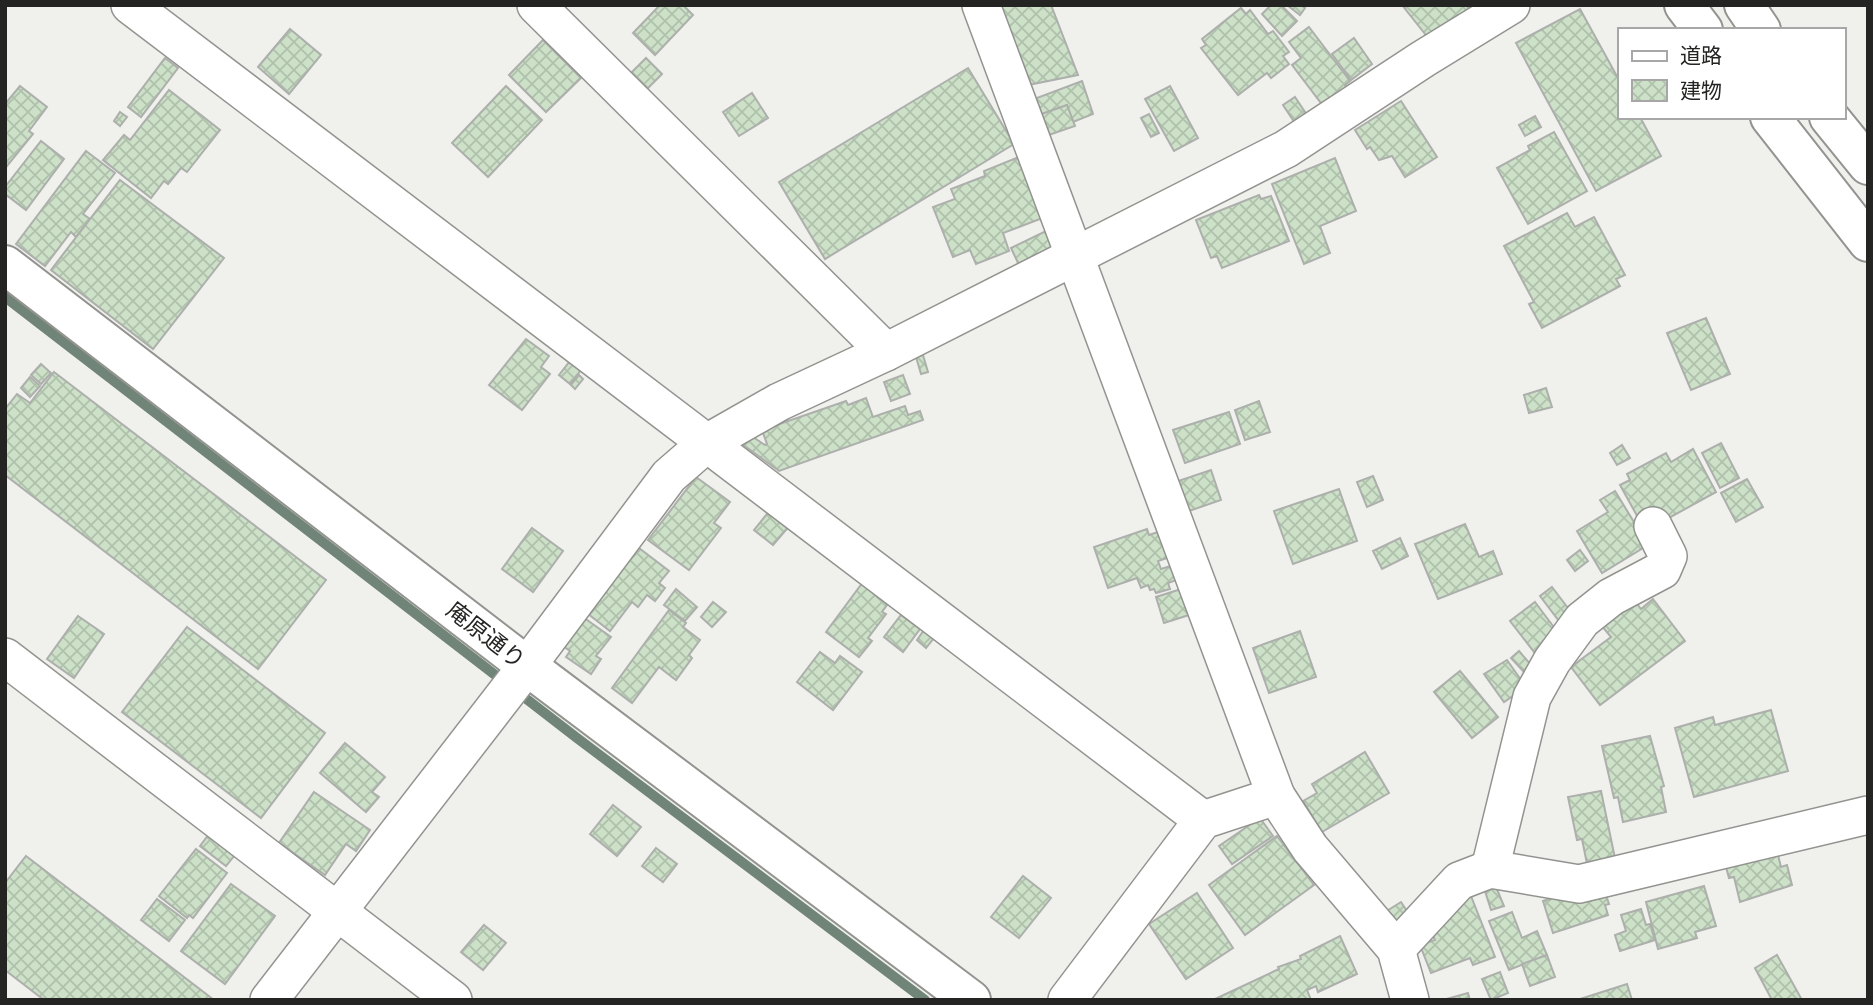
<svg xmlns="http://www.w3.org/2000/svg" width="1873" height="1005" font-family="'DejaVu Sans','Noto Sans JP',sans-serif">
<defs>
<pattern id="building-cross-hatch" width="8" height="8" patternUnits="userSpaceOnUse" patternTransform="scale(1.75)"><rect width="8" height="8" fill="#cce1c7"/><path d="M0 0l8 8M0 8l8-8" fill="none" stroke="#afc1ab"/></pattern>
</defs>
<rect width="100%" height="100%" fill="#f0f1ed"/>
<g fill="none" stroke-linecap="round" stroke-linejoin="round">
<path stroke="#708578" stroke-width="10" d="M5,297L577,738L925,1000"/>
</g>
<g fill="url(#building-cross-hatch)" stroke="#acafab" stroke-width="2">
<path d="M660,5H683L693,15L655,55L633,33Z"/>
<path d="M998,5H1051L1078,75L1028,85Z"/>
<path d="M1271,5H1281L1297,21L1282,36L1262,14Z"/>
<path d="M1287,5H1301L1305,8L1300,15Z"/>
<path d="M1402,5H1466L1470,10L1429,39Z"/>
<path d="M1241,8L1246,14L1250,10L1268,34L1273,31L1289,52L1283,56L1289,64L1271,78L1267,73L1238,95L1201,48L1206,45L1202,39Z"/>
<path d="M1580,9L1619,80V117H1640L1661,156L1596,191L1516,43Z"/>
<path d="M1309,27L1350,81L1345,85L1349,89L1324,107L1292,65L1301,58L1289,42Z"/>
<path d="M290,29L321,55L289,94L258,67Z"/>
<path d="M1354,38L1372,64L1351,80L1332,54Z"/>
<path d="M543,40L581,78L546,112L509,75Z"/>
<path d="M165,58L178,68L141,117L128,107Z"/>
<path d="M646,58L662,74L646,90L630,74Z"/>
<path d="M968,68L1014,144L825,259L779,182Z"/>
<path d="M1082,81L1093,114L1073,122L1067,105L1039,115L1034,99Z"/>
<path d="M20,86L47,107L29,131L33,134L7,166L5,164V104Z"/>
<path d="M506,86L542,120L488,177L452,143Z"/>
<path d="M1170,86L1198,138L1174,151L1145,99Z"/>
<path d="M169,90L220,130L187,172L181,168L168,184L164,181L151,198L103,160L124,135L130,140Z"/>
<path d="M752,93L768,118L739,136L723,112Z"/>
<path d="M1295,97L1307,115L1295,123L1283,105Z"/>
<path d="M1401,101L1437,157L1405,177L1392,156L1379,160L1370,147L1367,149L1355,130Z"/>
<path d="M1067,105L1075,126L1046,136L1039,115Z"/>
<path d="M120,112L127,117L120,126L114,121Z"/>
<path d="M1149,114L1159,133L1151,137L1141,118Z"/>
<path d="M1535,116L1541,127L1525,136L1519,125Z"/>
<path d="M1554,132L1587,191L1528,224L1497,168L1530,150L1528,146Z"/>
<path d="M41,141L64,159L26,210L5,194V187Z"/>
<path d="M86,151L115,173L83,214L90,219L76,237L71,232L45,266L16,244Z"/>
<path d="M1024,155L1048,216L1003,233L1009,251L976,264L970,250L953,257L933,207L955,199L951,189L985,176L984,171Z"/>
<path d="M1335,158L1356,211L1320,226L1330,253L1304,264L1272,184Z"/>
<path d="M120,180L224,258L153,349L51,270Z"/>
<path d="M1259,195L1261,199L1271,196L1289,241L1222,268L1217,256L1211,258L1196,220Z"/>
<path d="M1567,213L1575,227L1594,217L1625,275L1616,279L1620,286L1542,328L1529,304L1534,302L1504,246Z"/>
<path d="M1050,229L1058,247L1019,265L1011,248Z"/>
<path d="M1706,318L1730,374L1691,390L1667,333Z"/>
<path d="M526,339L549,356L541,367L550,374L522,410L489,385Z"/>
<path d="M923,355L928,372L921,374L916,357Z"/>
<path d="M570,361L581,370L570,384L559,375Z"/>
<path d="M41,364L51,373L41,384L31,375Z"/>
<path d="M54,372L326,580L258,669L5,475V409L17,394L30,403Z"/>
<path d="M579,375L583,379L575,389L571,385Z"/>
<path d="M903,375L910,394L891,401L884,382Z"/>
<path d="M30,377L40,386L30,397L21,388Z"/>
<path d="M1546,388L1552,407L1529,413L1524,395Z"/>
<path d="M866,398L873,417L905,406L908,415L920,411L923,420L779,471L742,444L750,435L765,445L767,444L762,430L846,401L848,405Z"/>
<path d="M1259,401L1270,432L1245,440L1235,410Z"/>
<path d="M1229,412L1240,444L1185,463L1173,430Z"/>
<path d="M1721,443L1739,478L1720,488L1702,453Z"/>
<path d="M1622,445L1630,458L1617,465L1610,453Z"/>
<path d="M1693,449L1716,492L1667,519L1641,523L1620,485L1630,480L1627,474L1666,453L1671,462Z"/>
<path d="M1211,470L1221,500L1189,511L1178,481Z"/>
<path d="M1373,476L1383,500L1367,507L1357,482Z"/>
<path d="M696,477L730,502L714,523L721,528L689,570L648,540Z"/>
<path d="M1747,479L1763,507L1736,522L1721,493Z"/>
<path d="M1339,489L1357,541L1293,564L1274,511Z"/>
<path d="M1615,491L1648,545L1602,573L1577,531L1608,512L1600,500Z"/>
<path d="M771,509L790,525L773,545L754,530Z"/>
<path d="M1465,524L1479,557L1493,551L1502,574L1438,599L1415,544Z"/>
<path d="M532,528L563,551L533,592L502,569Z"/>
<path d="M1147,529L1149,535L1164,530L1173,556L1158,561L1161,569L1177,564L1182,578L1168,583L1170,589L1156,593L1154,589L1150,590L1148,585L1141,588L1137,578L1108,588L1094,547Z"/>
<path d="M1400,538L1408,556L1382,569L1373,551Z"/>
<path d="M639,548L669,571L659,583L665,588L655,601L647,595L638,607L632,602L610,631L583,610L609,587Z"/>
<path d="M1580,550L1588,561L1575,571L1567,560Z"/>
<path d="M866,578L892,598L882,612L886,614L868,638L872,641L859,657L826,632Z"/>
<path d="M1552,587L1574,616L1562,625L1540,596Z"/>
<path d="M676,589L697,607L685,621L664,605Z"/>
<path d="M1181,589L1189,615L1164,623L1156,597Z"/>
<path d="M1653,599L1685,641L1600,705L1571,667L1611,637L1601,625L1634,600L1641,609Z"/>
<path d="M713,602L726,612L712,627L701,617Z"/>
<path d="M1535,602L1562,638L1538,657L1510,621Z"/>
<path d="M669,610L686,623L683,627L700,640L689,655L692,658L676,680L659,667L632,703L612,688Z"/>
<path d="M580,615L611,637L596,656L601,659L591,674L566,657L570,651L560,644Z"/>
<path d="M901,615L920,629L903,652L884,637Z"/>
<path d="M78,616L104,634L74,678L47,659Z"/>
<path d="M187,627L325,733L261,818L122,712Z"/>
<path d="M924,630L934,638L926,648L917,640Z"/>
<path d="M1300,631L1316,677L1269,693L1253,648Z"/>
<path d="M1519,651L1531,665L1523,671L1511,658Z"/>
<path d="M820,652L835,663L840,656L862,672L833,710L797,682Z"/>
<path d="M1507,660L1526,687L1504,702L1484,674Z"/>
<path d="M1460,671L1498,717L1472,738L1434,692Z"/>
<path d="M1771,710L1788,771L1694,797L1675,728L1713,717L1715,725Z"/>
<path d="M1650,736L1664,786L1661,787L1666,812L1623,822L1618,797L1614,798L1602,746Z"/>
<path d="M345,743L385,777L372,792L379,797L366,812L320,773Z"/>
<path d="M1365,752L1389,793L1322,832L1303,801L1317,793L1312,784Z"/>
<path d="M1601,791L1617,868L1589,874L1582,839L1577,840L1568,797Z"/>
<path d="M314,792L370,830L356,851L346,844L325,875L279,843Z"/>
<path d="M613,805L641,827L617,856L590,834Z"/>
<path d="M1260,818L1273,836L1232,864L1219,846Z"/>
<path d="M212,830L238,851L226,866L200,846Z"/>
<path d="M1277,836L1314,885L1245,935L1209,885Z"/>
<path d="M1775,843L1781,867L1787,865L1792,885L1740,902L1734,877L1729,878L1723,856Z"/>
<path d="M656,848L677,864L663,882L642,866Z"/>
<path d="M196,849L227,873L193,918L189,915L187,918L159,896Z"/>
<path d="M26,856L214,1000H44L5,970V883Z"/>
<path d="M1023,876L1051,898L1019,938L991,917Z"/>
<path d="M1602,883L1609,904L1605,905L1608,915L1553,933L1543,901Z"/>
<path d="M231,884L275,916L225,984L181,951Z"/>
<path d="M1704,886L1716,926L1695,932L1697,938L1658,949L1646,902Z"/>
<path d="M1496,887L1504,906L1491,910L1485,891Z"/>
<path d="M1197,893L1233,948L1186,979L1149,924Z"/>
<path d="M1471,896L1495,957L1473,965L1470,958L1431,973L1420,945L1435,940L1430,928L1445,906Z"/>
<path d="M157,899L185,920L169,941L141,920Z"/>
<path d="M1401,902L1416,925L1397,936L1382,914Z"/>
<path d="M1641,909L1646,925L1650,924L1655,940L1620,951L1615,935L1626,931L1621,915Z"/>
<path d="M1512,912L1522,938L1537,931L1547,955L1509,970L1489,921Z"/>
<path d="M484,925L506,943L483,970L461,952Z"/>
<path d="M1340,936L1357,974L1318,992L1316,986L1307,990L1311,1000H1213L1279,969L1278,967L1301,959L1300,956Z"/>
<path d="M1547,955L1555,977L1530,986L1522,964Z"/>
<path d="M1777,955L1802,1000H1772L1755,968Z"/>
<path d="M1500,972L1508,993L1491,1000L1482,979Z"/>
<path d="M1627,984L1632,1000H1577Z"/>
<path d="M1468,993L1470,1000H1443Z"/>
</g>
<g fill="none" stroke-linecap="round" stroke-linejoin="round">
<defs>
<g id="street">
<path d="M130,5L1203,820"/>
<path d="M536,5L886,352"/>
<path d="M981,5L1276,796L1310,848L1396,949L1410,1000"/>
<path d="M5,657L453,1000"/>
<path d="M1490,869L1532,697L1552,661L1582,620L1611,597L1662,570L1668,556L1653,526"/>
<path d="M1396,949L1459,881L1490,869L1579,884L1868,815"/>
<path d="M269,1000L527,666L669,476L707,443L779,402L886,352L1286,149L1423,59L1511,5"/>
<path d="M1067,1000L1203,820L1276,796"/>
</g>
<path id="secondary" d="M5,265L527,666L971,1000"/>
<g id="primary">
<path d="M1684,5L1703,30"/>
<path d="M1744,5L1761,30"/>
<path d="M1770,117L1868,242"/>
<path d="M1829,117L1868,165"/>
</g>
</defs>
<use href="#street" stroke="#939490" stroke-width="40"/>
<use href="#secondary" stroke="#939490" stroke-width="42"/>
<use href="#primary" stroke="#939490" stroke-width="42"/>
<use href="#street" stroke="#fff" stroke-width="37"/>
<use href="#secondary" stroke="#fff" stroke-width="38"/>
<use href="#primary" stroke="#fff" stroke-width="38"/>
</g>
<g text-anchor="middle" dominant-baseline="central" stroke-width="6" stroke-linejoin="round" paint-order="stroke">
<g font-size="23" fill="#242423" stroke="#fff">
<text transform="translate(486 635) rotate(38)">庵原通り</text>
</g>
</g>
<rect width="1873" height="1005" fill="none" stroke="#242423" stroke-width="14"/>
<rect x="1618" y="28" width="228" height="91" fill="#ffffff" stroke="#a7a7a7" stroke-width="2"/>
<rect x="1632" y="51" width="35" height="10" fill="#ffffff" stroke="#a7a7a7" stroke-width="2"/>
<text x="1680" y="63" font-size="21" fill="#242423">道路</text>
<rect x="1632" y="80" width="35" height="21" fill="url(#building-cross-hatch)" stroke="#a7a7a7" stroke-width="2"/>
<text x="1680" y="98" font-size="21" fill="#242423">建物</text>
</svg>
